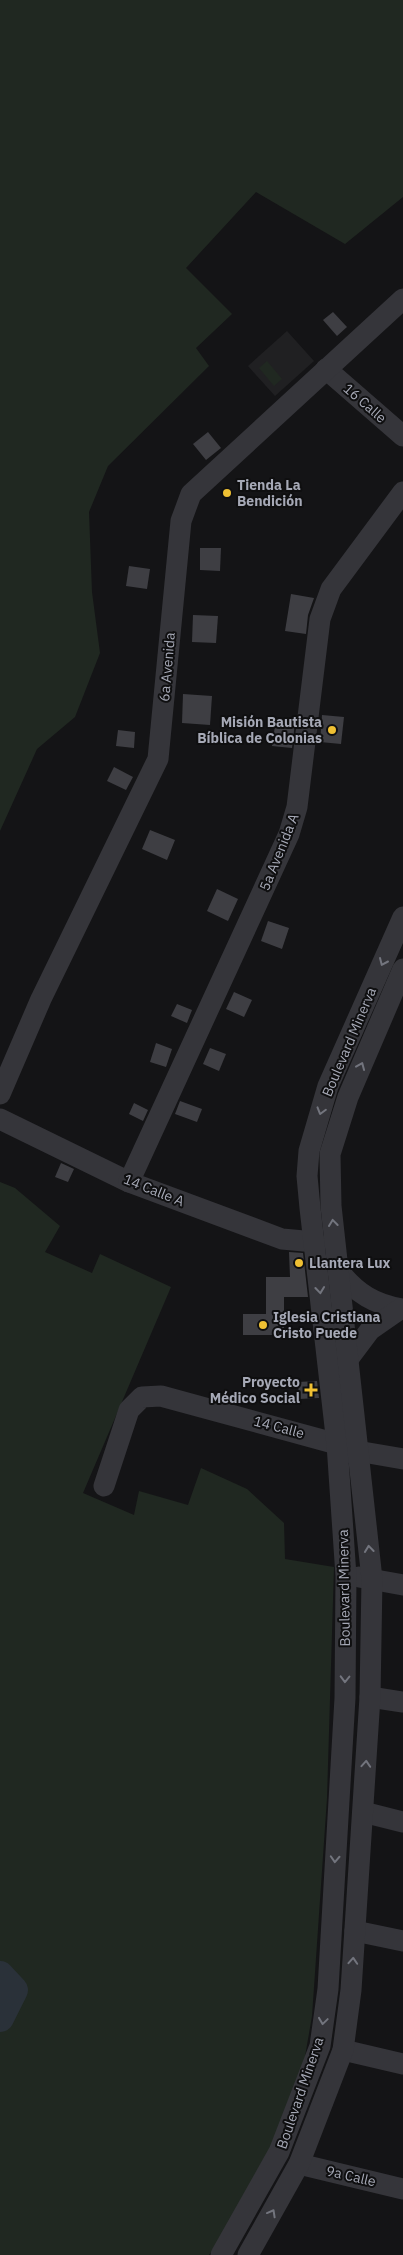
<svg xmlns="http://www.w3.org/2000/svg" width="403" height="2255" font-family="'IBM Plex Sans',sans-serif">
<rect width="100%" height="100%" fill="#141416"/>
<path fill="#202022" d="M287,331L314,361L275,396L248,366Z"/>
<g fill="#202821">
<path d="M0,0H403V197L345,244L256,192L186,268L232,314L196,348L209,366L108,466L89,512L92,592L100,653L75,717L37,749L0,831Z"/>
<path d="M267,361L282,379L274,386L259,368Z"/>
<path d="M0,1182L15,1188L60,1226L45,1252L92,1273L100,1254L171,1287L83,1493L134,1515L139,1491L188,1505L201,1468L247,1489L284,1523L285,1559L334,1567L327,1798L312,2016L303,2068L280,2139L239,2213L209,2255H0Z"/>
</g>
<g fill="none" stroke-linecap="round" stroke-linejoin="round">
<path stroke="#2a3139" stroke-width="28" d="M0,1975L14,1990L0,2018"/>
</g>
<g fill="#3e3e43">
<path d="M333,312L347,327L337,336L323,320Z"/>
<path d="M208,432L221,448L206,460L193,444Z"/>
<path d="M200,548H221L220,571L200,570Z"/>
<path d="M129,566L150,569L147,589L126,586Z"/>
<path d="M291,594L314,598L308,615L306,634L285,631Z"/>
<path d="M193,615L218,616L216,643L192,642Z"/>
<path d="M183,694L212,696L210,725L182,723Z"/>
<path d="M322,715L344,717L341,744L320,742Z"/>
<path d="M276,719L295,722L292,748L272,746Z"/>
<path d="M118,730L135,732L134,748L116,746Z"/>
<path d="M114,767L133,777L126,790L107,781Z"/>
<path d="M150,830L175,840L167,860L142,849Z"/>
<path d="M217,889L238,899L228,921L207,911Z"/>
<path d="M268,921L289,928L282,949L261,941Z"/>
<path d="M234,992L252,1000L244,1017L226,1009Z"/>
<path d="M177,1004L192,1010L187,1023L171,1016Z"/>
<path d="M156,1043L172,1049L166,1067L150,1062Z"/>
<path d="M210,1048L226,1054L219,1071L203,1064Z"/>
<path d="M180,1101L202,1109L197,1122L175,1114Z"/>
<path d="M134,1103L148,1110L143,1121L129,1114Z"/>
<path d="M61,1163L74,1169L68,1182L55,1177Z"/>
<path d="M289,1252L303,1253L308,1297H284V1335H243V1314H266V1277H290Z"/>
<path d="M317,1381L319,1398L299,1399L298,1382Z"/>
</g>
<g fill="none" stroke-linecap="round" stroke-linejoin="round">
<g stroke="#35353a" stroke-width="21">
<path d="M326,369L403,436"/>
<path d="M0,1094L41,999L158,759L181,521L191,494L403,299"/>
<path d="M0,1119L129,1182L282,1239L315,1242"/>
<path d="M129,1182L289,834L297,807L320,619L331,589L403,492"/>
<path d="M339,1271C356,1293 375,1305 403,1309"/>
<path d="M349,1358L370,1330L400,1309"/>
<path d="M357,1451L403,1459"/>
<path d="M104,1486L129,1410L142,1397L161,1396L337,1444L343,1454"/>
<path d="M359,1577L403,1585"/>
<path d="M370,1697L403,1702"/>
<path d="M363,1812L403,1822"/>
<path d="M355,1931L403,1941"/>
<path d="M343,2050L403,2064"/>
<path d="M299,2164L403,2189"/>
<path d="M221,2255L279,2152L320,2046L328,1989L345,1698L346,1576L337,1444L310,1208L307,1176L309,1151L328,1086L403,917"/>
<path d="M248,2255L299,2164L343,2050L351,1990L370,1697L372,1579L331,1206L330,1154L348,1097L403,969"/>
</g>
</g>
<defs><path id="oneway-chevron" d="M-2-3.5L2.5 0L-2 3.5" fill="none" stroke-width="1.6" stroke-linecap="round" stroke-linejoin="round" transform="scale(1.25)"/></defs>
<g stroke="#73757e">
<use href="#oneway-chevron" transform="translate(383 962) rotate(114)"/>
<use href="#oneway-chevron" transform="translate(361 1066) rotate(-67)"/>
<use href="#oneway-chevron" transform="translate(321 1111) rotate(106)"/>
<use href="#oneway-chevron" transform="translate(333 1223) rotate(-97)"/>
<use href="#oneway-chevron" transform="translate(320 1290) rotate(84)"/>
<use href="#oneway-chevron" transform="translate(369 1549) rotate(-96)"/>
<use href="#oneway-chevron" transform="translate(345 1679) rotate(91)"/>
<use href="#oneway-chevron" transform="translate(366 1764) rotate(-86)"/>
<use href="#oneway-chevron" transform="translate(335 1859) rotate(93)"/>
<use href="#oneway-chevron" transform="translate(353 1961) rotate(-86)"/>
<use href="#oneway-chevron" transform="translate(323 2021) rotate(98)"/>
<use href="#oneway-chevron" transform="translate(272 2213) rotate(-61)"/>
</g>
<g fill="#efc033" stroke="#0f0f10" stroke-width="2">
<circle cx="227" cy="493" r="5"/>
<circle cx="332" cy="730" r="5"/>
<circle cx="299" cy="1263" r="5"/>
<circle cx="263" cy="1325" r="5"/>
<path d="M308.5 1382.5h5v5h5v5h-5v5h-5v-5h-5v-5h5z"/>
</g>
<g text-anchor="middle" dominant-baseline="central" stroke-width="4" stroke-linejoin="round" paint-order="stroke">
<g font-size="14" fill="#a6a9b6" stroke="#0f0f10">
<text transform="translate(365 403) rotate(41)">16 Calle</text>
<text transform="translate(167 667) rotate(-85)">6a Avenida</text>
<text transform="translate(279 852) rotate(-68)">5a Avenida A</text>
<text transform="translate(349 1042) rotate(-67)">Boulevard Minerva</text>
<text transform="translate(154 1190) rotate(22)">14 Calle A</text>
<text transform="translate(279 1427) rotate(15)">14 Calle</text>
<text transform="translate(344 1588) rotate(-91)">Boulevard Minerva</text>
<text transform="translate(300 2093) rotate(-71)">Boulevard Minerva</text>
<text transform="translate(351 2176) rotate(13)">9a Calle</text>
</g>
<g font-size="14" font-weight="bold" fill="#a6a9b6" stroke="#0f0f10" text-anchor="start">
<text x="237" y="485">Tienda La<tspan x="237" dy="16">Bendición</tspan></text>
<text x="322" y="722" text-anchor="end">Misión Bautista<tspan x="322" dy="16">Bíblica de Colonias</tspan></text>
<text x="309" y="1263">Llantera Lux</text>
<text x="273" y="1317">Iglesia Cristiana<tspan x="273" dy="16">Cristo Puede</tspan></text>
<text x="300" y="1382" text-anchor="end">Proyecto<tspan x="300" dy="16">Médico Social</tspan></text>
</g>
</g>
</svg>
